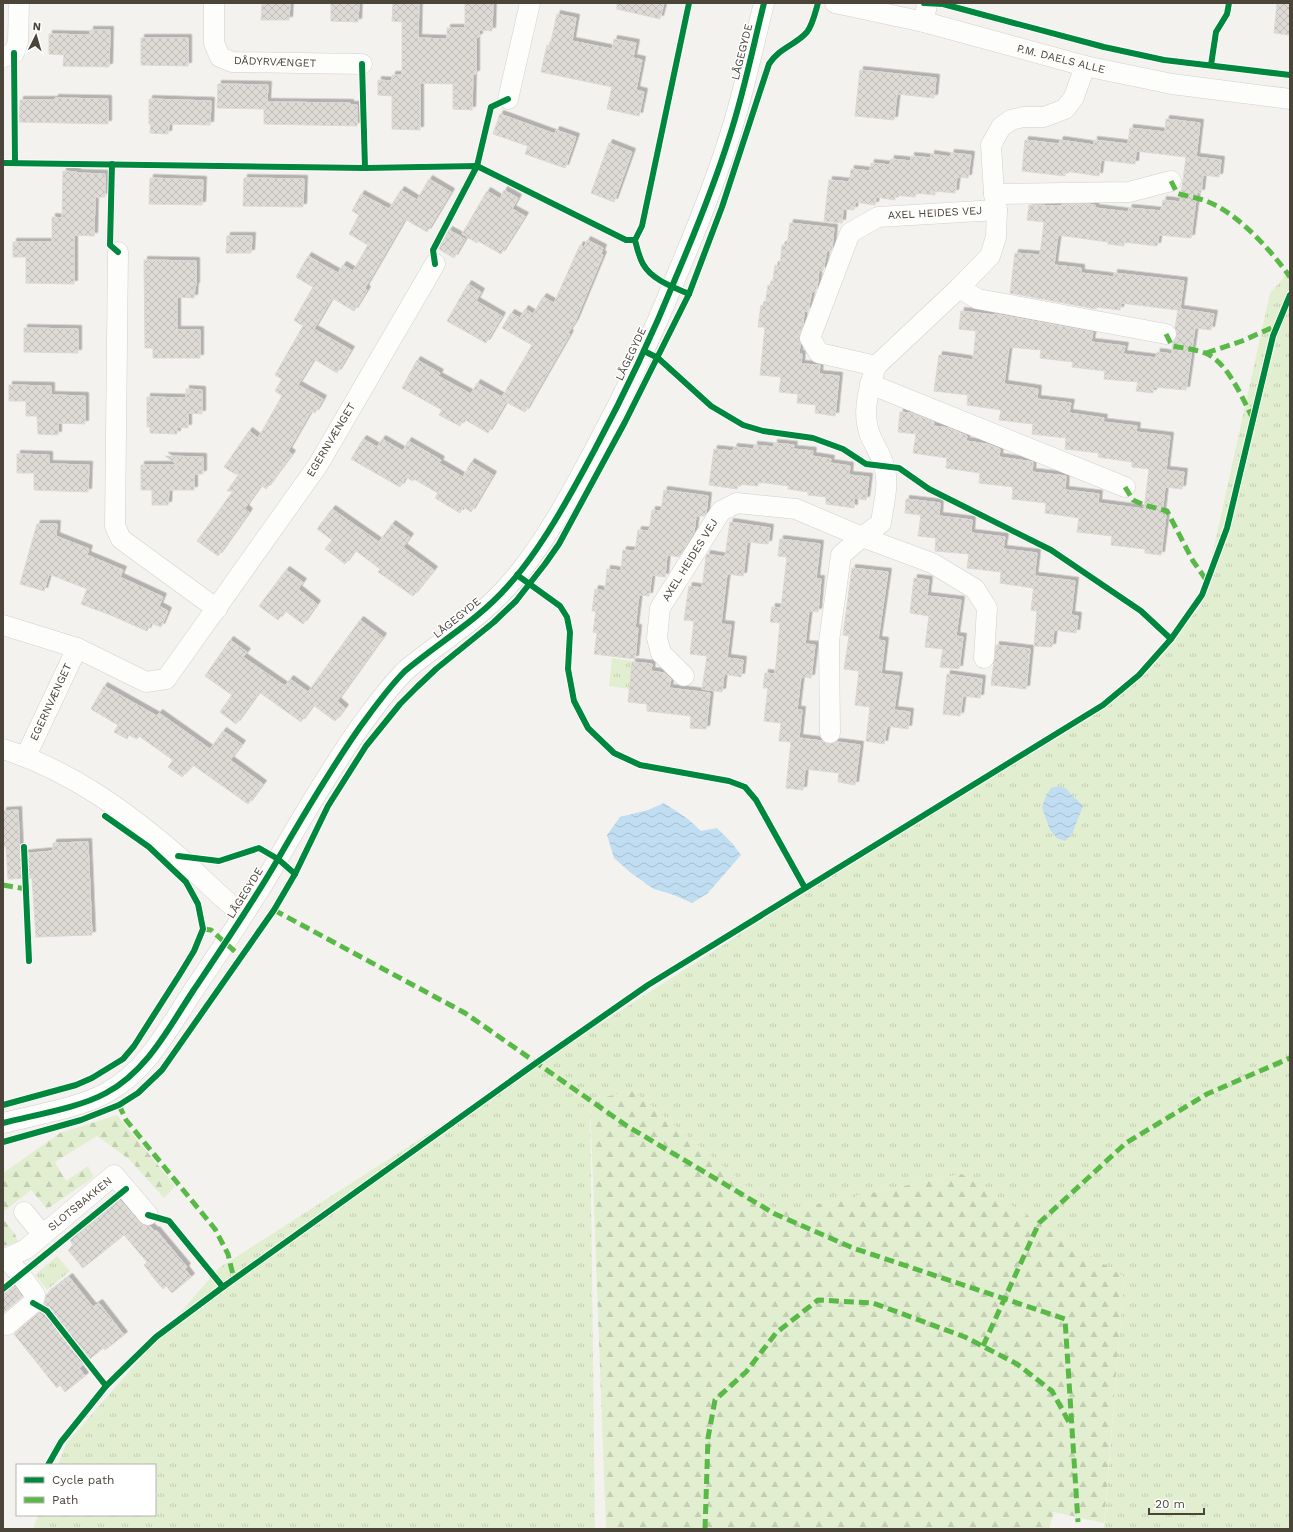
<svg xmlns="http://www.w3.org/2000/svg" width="1293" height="1532" font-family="'Work Sans',sans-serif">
<defs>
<pattern id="grass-tufts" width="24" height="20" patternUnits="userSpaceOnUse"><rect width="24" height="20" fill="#e1eecf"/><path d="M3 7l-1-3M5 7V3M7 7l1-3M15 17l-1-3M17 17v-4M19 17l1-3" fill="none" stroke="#c3cdb2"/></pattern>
<pattern id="forest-firs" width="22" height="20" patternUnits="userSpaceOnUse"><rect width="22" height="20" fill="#e1eecf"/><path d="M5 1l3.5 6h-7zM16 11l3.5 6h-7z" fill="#c3cdb2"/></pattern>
<pattern id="water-waves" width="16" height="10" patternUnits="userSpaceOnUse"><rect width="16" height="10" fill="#c0ddf1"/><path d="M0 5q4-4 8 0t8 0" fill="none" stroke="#a6bfcf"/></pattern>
<pattern id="building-cross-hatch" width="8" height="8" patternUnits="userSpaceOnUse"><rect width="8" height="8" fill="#dedbd6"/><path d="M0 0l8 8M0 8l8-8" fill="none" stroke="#c0bdb8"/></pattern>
<filter id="shadow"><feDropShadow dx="3.5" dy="-3.5" stdDeviation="0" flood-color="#0004"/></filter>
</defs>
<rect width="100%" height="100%" fill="#f4f2ee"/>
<g fill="url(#grass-tufts)">
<path d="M1290,271V1529H1104L1124,1277L962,1174L778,1212L632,1090L590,1101L595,1529H33L38,1515H155V1465H58L66,1444L219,1268L1124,688L1201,606L1270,293Z"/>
<path d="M612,658L633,661L629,689L609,686Z"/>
<path d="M57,1256L70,1271L47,1290L35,1275Z"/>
</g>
<g fill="url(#forest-firs)">
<path d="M632,1090L778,1212L962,1174L1124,1277L1104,1523L1054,1512L1049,1529H606L590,1101Z"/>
<path d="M117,1115L175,1186L164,1198L130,1160L97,1136L55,1162L66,1181L88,1166L94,1177L47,1209L31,1190L3,1212V1173L60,1133Z"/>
<path d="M3,1219L15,1234L18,1242L3,1246Z"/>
</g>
<g fill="url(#water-waves)">
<path d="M1060,786L1067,789C1071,796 1078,800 1083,806L1072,834L1065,841L1057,838L1050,830L1042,807L1046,796L1051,788Z"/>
<path d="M664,803L688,819L701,831L717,828L732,843L741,855L708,893L692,903L674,895L654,889L631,873L614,858L607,835L620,817L648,810Z"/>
</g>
<g fill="url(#building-cross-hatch)" stroke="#dcd9d4" filter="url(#shadow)">
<path d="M262,3H290L289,20H261Z"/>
<path d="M331,3H359L358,22L331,21Z"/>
<path d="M393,3H419L418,38L447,39V28H465V3H493L492,31L479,30V37H476V74H473L472,110L453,109V84L420,83V130L392,129V96L378,95V80L392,81V75H402V22L392,21Z"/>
<path d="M617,3H664L660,19L617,9Z"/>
<path d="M1277,3H1290V35L1274,33Z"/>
<path d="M557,14L576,18L572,41L612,49L614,39L636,43L633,58L642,60L636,90L644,92L639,116L607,109L612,87L541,72L547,45L550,46Z"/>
<path d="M90,30H110L109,67L63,66L64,55L49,54V34L90,35Z"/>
<path d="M141,38H188V66L141,65Z"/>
<path d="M860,70L936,78L934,98L897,94L894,120L855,116Z"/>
<path d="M218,84L268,85L267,102L350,103V105H357V126L264,124V109L217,108Z"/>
<path d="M55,98L108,99V124L19,122L20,100H55Z"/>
<path d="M149,99L211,101L210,125L169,124L168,134L150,133L151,124H149Z"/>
<path d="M500,114L555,134L556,130L576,137L565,168L525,154L528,146L493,134Z"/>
<path d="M1166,119L1200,123L1196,157L1221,160L1219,177L1203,175L1201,193L1197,192L1191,238L1159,235L1157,246L1124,242V246L1108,244V242L1058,235L1054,265L1081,268V273L1114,277V273L1184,281L1180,309L1214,314L1211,330L1195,328L1186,390L1153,387V393L1136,391L1138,382L1104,379L1105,371L1072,367L1073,362L1040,358L1041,350L1009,347L1004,384L1038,389L1037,399L1071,403L1069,413L1104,418L1103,422L1137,426L1136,432L1170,436L1166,470L1184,472L1182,489L1165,487L1162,515H1166L1161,555L1145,553V549L1111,545L1112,536L1077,532L1079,518L1045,513L1046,503L1012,499L1013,487L979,483L980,473L946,468L947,458L913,453L916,434L898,432L900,412L911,413L934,422L933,426L949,428L967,436L966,441L987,444L1000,449L999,457L1033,462L1032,472L1066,476L1065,490L1099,494L1098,503L1144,509L1149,469L1132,467V462L1098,457L1099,453L1065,449L1066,438L1032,434L1033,424L999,420L1001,410L967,405L968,395L934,391L939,355L973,360L976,331L959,329L961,311L994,315V314L1093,332L1091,342L1125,346L1123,354L1156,358L1157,352L1172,354L1173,342L1177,336L1175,328L1178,310L1121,303L1120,310L1096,307V309L1010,293L1015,253L1040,255L1044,222L1027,220L1029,205L1062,206V204H1088L1095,205V208L1128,212L1129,208L1161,211L1163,200L1180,202L1186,157L1136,151L1135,164L1101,160L1099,176L1065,171V176L1022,171L1025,140L1059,144L1060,140L1094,145V140L1128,144L1130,128L1165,132Z"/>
<path d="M609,143L632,152L614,202L591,193Z"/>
<path d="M951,153L971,155L968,178L957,177L955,193L935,191V195L916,193L915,197L895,195V200L876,197L875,205L855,202L854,210L843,209L842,223L824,221L829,180L849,182L851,169L870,171L871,163L890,165L891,159L911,161V156L931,158V154L950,157Z"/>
<path d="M63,171L77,172V173L105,174V197H95L94,236L74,235V284L26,283V257H13V242H52V217L62,218Z"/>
<path d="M150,178L203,180L202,205L149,204Z"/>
<path d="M244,178L304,179L303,207L243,206Z"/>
<path d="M429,179L451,192L427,232L405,219L365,288L367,290L354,311L332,298L314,329L351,350L337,373L314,359L298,385L323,399L315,413L311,411L288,451L292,454L266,489L261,485L245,508L249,512L218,556L197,541L233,491H227L239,474H235L224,467L249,431L258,438L282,396L275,391L282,379L275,375L303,326L294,320L313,287L296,277L308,256L338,273L343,265L353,271L368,245L349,234L359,215L352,211L361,194L389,209L401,190L417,200Z"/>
<path d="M504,190L518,198L512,209L525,216L501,254L478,241L477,243L462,234L487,191L500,199Z"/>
<path d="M790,223L834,228L832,249L831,251L827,250L823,271L819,270L817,288L815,291H812L808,311H804L803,325L799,339L800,344L799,354H802L801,364L820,365L819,374L839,376L835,416L815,413L816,405L797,403L798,394L779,392L781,377L760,375L765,327H758L761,305L765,306L768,285L772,286L775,265L780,266L782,245H787Z"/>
<path d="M449,230L465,239L454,258L439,249Z"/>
<path d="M227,236H252L251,253H226Z"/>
<path d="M587,240L603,248L601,254L603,255L575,322L568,333L570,334L525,412L506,402L488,433L464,419L460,426L439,415L442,410L402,388L417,360L440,373L438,376L471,394L477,383L502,397L532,345L502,328L511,313L520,318L525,309L533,314L543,297L554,303L580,245L584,247Z"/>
<path d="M144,260L196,261V286H195L194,298L177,297V330H200V358H153V348H145Z"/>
<path d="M468,284L481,292L476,301L502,316L486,343L447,321Z"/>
<path d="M24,328L78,329V353L24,352Z"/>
<path d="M9,385L51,386V395L85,396V424L58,423V435L38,434L37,416H26V401H9Z"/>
<path d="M186,389L202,390V414L188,413V428L177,427V434L150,433V427H147V397L186,398Z"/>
<path d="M363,439L377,447L382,439L403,451L408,441L441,460L439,463L463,477L471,462L493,475L471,512L463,507L460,513L435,498L438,493L414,479L413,481L406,477L400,487L351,459Z"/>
<path d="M774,443L794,445L793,449L813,451L812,456L831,459L830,463L850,466L849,475L869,477L866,500L854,498V508L826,504V497L808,495V492L788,489L789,486L758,482V486L738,484L737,489L709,485L714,449L733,451L734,447L754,449V445L774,447Z"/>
<path d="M17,454L49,455V464L89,465L88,492L34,490V473H17Z"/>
<path d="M165,456L203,457V474H194V490H169L168,505H152V490H141V465H178Z"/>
<path d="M664,490L708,496L706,514L704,516H696L694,532L679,557L667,555L665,577L652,575L649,596L639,595L635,628H638L635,659L594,654L597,633L593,632L596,611H592L595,589L605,591L607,569L621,571L623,550L635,551L638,530L649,531L652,510L661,511Z"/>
<path d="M906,499L940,503L939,516L972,520L971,533L1005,537L1003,549L1037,553L1033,588L1000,583L1001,572L967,568L969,554L935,551L936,538L918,536L921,515L905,513Z"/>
<path d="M332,509L379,542L392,524L410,537L403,547L434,570L413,596L378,572L380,569L355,550L345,564L325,549L332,540L317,529Z"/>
<path d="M730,522L770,528L768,544L747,542L743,576L727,574L721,624L731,625L727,658L743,660L741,677L724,674L722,692L702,689L707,656L690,654L694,621L684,620L689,586L702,588L706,557L707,554L725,557Z"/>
<path d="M37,524H57L56,536L89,549L87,555L123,570L120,577L163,597L159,606L168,611L161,627L151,623L147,631L108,614L81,604L87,589L49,574L44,591L20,584Z"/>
<path d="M780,539L820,544L816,579H821L818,612L809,611L805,644L815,645L811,678L801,677L797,710H802L799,738L822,741L830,744L837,742L860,745L855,785L838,782L839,773L805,769L803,790L786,788L791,742L779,741L781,723L764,721L768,688H763L765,673L775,674L780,623L770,622L772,607L781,608L787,557L778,556Z"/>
<path d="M852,568L888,572L878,640L885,641L881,674L899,676L894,710L910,712L908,729L887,726L884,744L866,741L870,707L855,705L859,671L844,669L849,636L843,635Z"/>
<path d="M286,570L303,582L298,589L317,604L303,624L285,611L278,620L259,606Z"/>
<path d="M1035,576L1075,581L1071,615L1078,616L1076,633L1054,630L1052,647L1034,646L1037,611L1031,610Z"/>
<path d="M914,578L929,580L927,596L961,600L956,636L963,637L959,669L940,667L943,649L925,647L929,616L910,613Z"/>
<path d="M360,620L383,637L337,701L345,708L335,721L313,705L301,722L259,692L236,724L220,712L232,695L205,676L230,640L247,652L243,657L285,686L290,679L308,692Z"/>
<path d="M996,645L1030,649L1026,689L991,685Z"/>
<path d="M632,662L652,664L651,671L664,673L671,679L669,688L710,693L706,729L690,728L691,716L647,711V704L628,702Z"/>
<path d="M947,674L982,679L980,698L963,696L960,716L943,714Z"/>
<path d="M104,686L157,716L159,713L210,749L223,731L242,744L230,760L263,784L248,804L193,765L182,777L168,767L173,760L139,736L137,739L129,735L127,739L114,732L118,725L91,709Z"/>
<path d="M18,810L20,854L53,851V843L88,842L92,935L36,937L32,878L8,879L6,846H3V811Z"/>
<path d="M120,1200L140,1223L145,1226H150L155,1231L156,1230L187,1267L185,1269L191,1277L172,1293L166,1286L163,1289L153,1277L144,1265L147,1262L124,1235L83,1268L68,1250L73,1245L70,1240Z"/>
<path d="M69,1277L93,1307L99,1303L124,1335L105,1350L103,1348L79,1368L85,1376L65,1392L60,1385L57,1388L14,1334L41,1311L44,1306L46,1295Z"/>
<path d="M14,1285L22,1297L3,1313V1294Z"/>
</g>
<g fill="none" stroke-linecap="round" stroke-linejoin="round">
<defs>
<g id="minor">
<path d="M214,3V43L220,57L232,62L362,64"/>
<path d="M835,3L924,22L1085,66L1172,84L1290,99"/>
<path d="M924,22L927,3"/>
<path d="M3,57L14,53L18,42L19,3"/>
<path d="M508,99L530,3"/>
<path d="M994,194L1129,192L1171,181"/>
<path d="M118,252L115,526L121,539L217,609"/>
<path d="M959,288L978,299L1166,334"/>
<path d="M876,366L819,353L810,338L850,233L878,217L997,210"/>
<path d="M870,384L1125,487"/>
<path d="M3,625L77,648L26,756"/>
<path d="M77,648L146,682L166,679L318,465L435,264"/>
<path d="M684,676L661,653L657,638L660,608L721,511L737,503L796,509L862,537L881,523C883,505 890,484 884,466C881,454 873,444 869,432C862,411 869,387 876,366L959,288L990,256L996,237L997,210L994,194L991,145L1001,127L1011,120L1023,117H1044L1065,109L1074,97L1085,66"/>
<path d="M830,733L829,641L841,555L862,537L932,563L975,589L987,608L984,658"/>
<path d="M3,749C69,770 125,810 178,856C200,875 219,897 243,914"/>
<path d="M3,1123C34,1115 79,1108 106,1093C147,1071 168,1029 193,991C222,948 252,904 278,859C304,814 330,770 360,727C374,708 388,688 405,671C438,643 478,620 507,587C541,550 571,494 595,449C625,393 652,336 676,277C696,230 715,183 730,135C744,92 753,47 764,3"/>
<path d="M24,1212L43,1235"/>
<path d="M3,1260L26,1249L114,1175L148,1215"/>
<path d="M7,1325L33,1303L35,1295L20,1274L7,1259"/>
</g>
</defs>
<use href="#minor" stroke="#d2d0cb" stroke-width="21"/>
<use href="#minor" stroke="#fdfdfc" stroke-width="20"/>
<g stroke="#58b947" stroke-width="5" stroke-dasharray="10 5" stroke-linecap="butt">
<path d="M1171,181L1177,193C1185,196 1195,197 1203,200C1235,210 1271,250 1290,277"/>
<path d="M1166,334L1172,346C1183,348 1194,349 1205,353C1227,361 1243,399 1253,419"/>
<path d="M1206,353L1242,341L1278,325"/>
<path d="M1125,487L1133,500L1144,505L1167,511L1193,561L1207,581"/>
<path d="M3,885L26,889"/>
<path d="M274,910L465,1013L627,1126L775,1214L853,1248L1065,1319L1078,1522"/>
<path d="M203,929L211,930L241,957"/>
<path d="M119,1105L126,1120L215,1229L228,1254L234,1279"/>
<path d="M983,1346L1039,1223L1126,1143L1207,1094L1290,1058"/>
<path d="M705,1529L708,1438L715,1400L746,1372L776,1333L818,1300L873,1303L965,1337L1017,1364L1052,1391L1070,1424"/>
</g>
<defs>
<g id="cycleway">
<path d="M689,3L642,226L635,240C637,248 639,257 643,264C652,280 673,287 689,294"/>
<path d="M924,3L943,4L1104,47L1164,60L1290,75"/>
<path d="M14,53L15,163"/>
<path d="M362,64L365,168"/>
<path d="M1211,65L1216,32L1227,14L1229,3"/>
<path d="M3,163L365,168L477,166L626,240H635"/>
<path d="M112,164L110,245L118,252"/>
<path d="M435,264L433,250L477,166L491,107L508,99"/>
<path d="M644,351L658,358L711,406L743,425L763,431L813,438L843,449L866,464L899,468L929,489L1051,550L1141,611L1171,639"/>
<path d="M517,575L560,606L567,617L570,632L568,669L574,701L588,728L614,753L640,765L729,781L745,787L756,800L805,888"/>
<path d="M24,847L29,961"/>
<path d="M178,856L219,861L259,848L278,859L295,874"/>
<path d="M3,1105L76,1085L92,1078L123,1059L134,1046L180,974L194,951L203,929L198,904L186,882L149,847L105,816"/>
<path d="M3,1123C34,1115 79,1108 106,1093C147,1071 168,1029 193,991C222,948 252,904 278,859C304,814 330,770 360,727C374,708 388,688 405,671C438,643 478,620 507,587C541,550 571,494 595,449C625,393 652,336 676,277C696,230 715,183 730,135C744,92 753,47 764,3"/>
<path d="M3,1142L81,1120L119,1105L138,1093L162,1070L274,910L295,874L328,806L366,746L400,704L417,687L436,669L494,622L516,601L545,564L559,544L625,422L689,294L722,207L769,64C780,47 796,45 807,32C813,24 815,13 818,3"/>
<path d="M148,1215L169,1221L223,1287"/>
<path d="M3,1289L126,1189"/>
<path d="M33,1303L47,1311L106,1386"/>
<path d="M48,1465L61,1442L106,1386L156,1337L223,1287L536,1063L648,985L1103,705L1139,675L1171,639L1202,595L1227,528L1273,336L1290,295"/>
</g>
</defs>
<use href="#cycleway" stroke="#fff" stroke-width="8"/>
<use href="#cycleway" stroke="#00873e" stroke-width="6"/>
</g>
<g text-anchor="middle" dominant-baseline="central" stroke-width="3" stroke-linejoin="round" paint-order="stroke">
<g font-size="11" fill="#4b4439" stroke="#fff">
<text transform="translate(742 52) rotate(-76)">LÅGEGYDE</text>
<text transform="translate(1061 59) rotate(14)">P.M. DAELS ALLE</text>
<text transform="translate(275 62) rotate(2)">DÅDYRVÆNGET</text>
<text transform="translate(935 213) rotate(-3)">AXEL HEIDES VEJ</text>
<text transform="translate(631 354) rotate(-65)">LÅGEGYDE</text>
<text transform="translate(331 440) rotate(-59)">EGERNVÆNGET</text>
<text transform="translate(690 560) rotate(-58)">AXEL HEIDES VEJ</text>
<text transform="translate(457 618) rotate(-39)">LÅGEGYDE</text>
<text transform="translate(51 702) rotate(-65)">EGERNVÆNGET</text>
<text transform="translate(245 893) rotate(-58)">LÅGEGYDE</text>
<text transform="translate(80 1204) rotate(-39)">SLOTSBAKKEN</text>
</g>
</g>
<rect width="1293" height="1532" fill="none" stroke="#4b4439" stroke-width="8"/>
<rect x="16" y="1464" width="140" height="52" fill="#ffffff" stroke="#b7b4b0"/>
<rect x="24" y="1477" width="20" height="6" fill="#00873e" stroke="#b7b4b0"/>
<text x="52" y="1484" font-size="12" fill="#4b4439">Cycle path</text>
<rect x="24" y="1497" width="20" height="6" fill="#58b947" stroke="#b7b4b0"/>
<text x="52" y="1504" font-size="12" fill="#4b4439">Path</text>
<g transform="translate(36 36) rotate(5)" stroke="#ffffff" stroke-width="3" paint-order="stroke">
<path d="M0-3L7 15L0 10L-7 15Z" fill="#4b4439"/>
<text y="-6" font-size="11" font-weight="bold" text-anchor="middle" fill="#4b4439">N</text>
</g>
<path d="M1149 1508v6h55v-6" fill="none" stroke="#4b4439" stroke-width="2"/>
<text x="1155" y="1508" font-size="12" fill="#4b4439" stroke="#ffffff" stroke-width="3" paint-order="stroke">20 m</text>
</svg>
